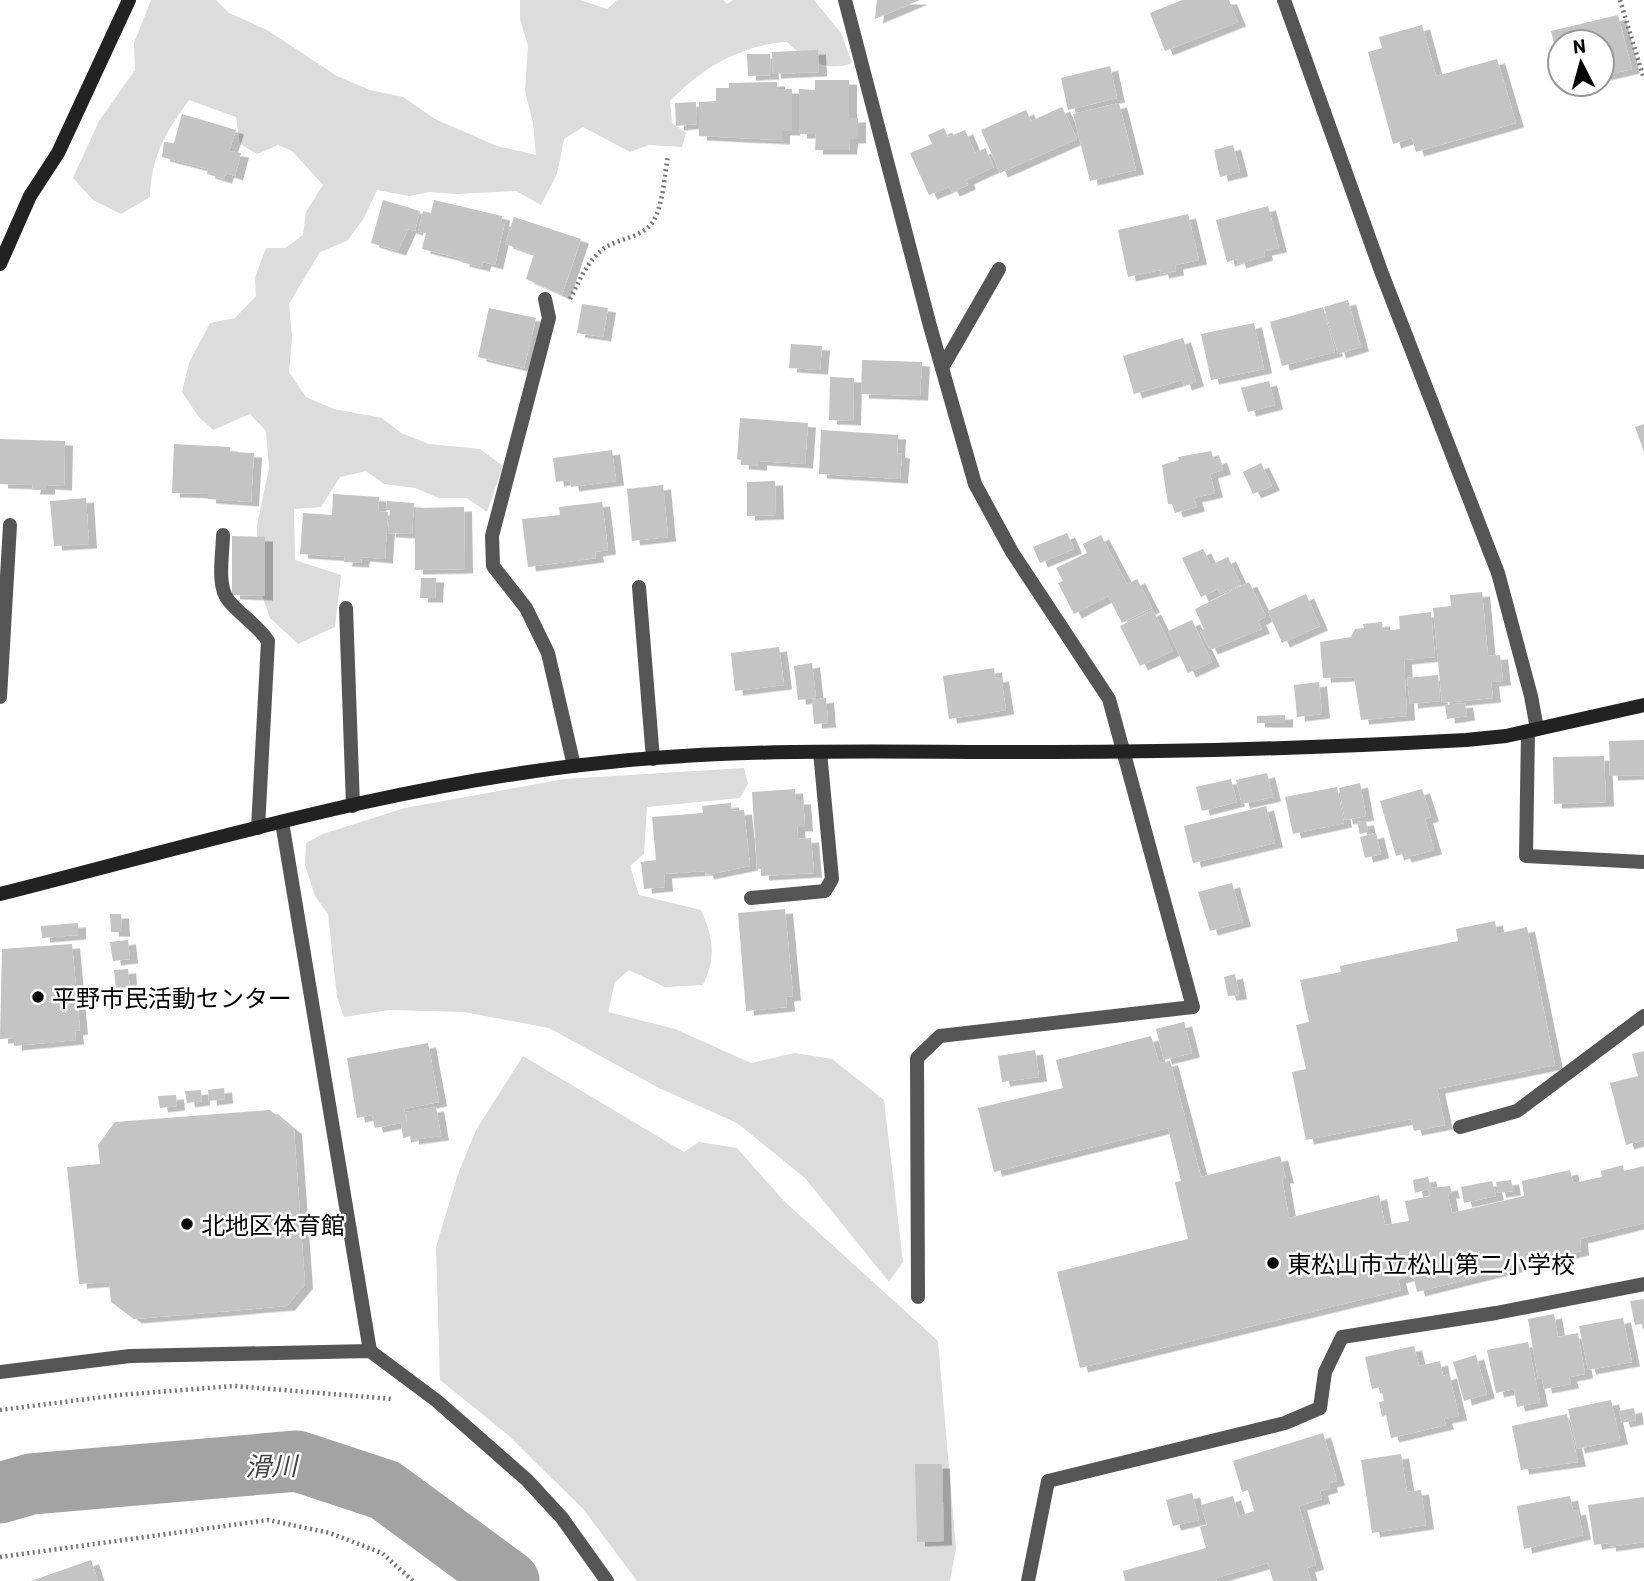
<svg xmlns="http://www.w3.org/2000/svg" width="1644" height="1581" font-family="Barlow,'Noto Sans JP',sans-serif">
<defs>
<filter id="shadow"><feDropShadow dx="8" dy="4.5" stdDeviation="0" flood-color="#0004"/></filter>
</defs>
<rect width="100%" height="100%" fill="#fff"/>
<g fill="#dcdcdc">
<path d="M151,0H216L229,13L267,30L337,76L370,90L403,97L435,119L497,146L536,155L533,123L525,91L528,46L520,19V0H580L607,9L617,0H723L727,4L733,0H814L841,33L852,63C827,73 805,60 787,42C740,45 702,68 670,101L672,123L686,133L682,147L649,145L630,152L583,127L564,139L557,174L541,205L516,191L457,194L429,192L409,196L377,190L364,218L347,241L320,252L289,304L292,338L289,372L306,397L334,409L382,418L401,433L429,444L480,449L503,466L487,512L467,498H439L415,488L384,484L366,471L340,477L321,507L294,509L295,560L341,575L335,627L298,644L270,618L257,581V525L269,468L266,431L250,414L213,430L198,416L182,392L189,363L210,323L235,318L256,296L255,278L266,248H285L303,235L306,212L323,185L292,151L278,145L257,154L240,144L236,117L189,100C166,132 151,156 150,197L121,214L93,200L73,178L99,121L135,70L134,43Z"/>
<path d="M744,768L748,784L740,798L647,807L644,854L630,866L639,895L701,910C714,939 716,957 703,985L665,987L629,970L615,982L608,1012L675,1029L751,1063L795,1053L832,1059L884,1100L903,1262L889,1282L805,1178L737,1123L659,1088L549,1028L464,1012L389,1010L344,1017L337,997L328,914L315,896L305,865L306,843L323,834L405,808L565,779Z"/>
<path d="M523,1056L684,1152L699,1142L737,1148L784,1201L938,1341L956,1548L950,1581H637L584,1510L508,1435L440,1380L436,1247L458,1174L476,1130Z"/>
</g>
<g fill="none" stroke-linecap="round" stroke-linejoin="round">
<path stroke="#a3a3a3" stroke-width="61" d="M0,1493L31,1484L297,1461L385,1490L509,1581"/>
</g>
<g fill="#c4c4c4" filter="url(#shadow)">
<path d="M877,0H920L875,19Z"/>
<path d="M1182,0H1229L1238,22L1165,51L1150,13Z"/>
<path d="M1618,15L1632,69L1602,76V42H1560L1559,63L1551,31Z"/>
<path d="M1422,25L1436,76L1497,59L1516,123L1416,152L1412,138L1393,144L1368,52L1382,48L1379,37Z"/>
<path d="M818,50L819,72L773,74L772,52Z"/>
<path d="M747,54H770L771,75L748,76Z"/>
<path d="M1110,66L1117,98L1068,110L1061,78Z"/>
<path d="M815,80H849V118H858V139H850L849,150H815L816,134H799V89L815,90Z"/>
<path d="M777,82V89H792V131H782V140L699,136V102L716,101V88H729V83Z"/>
<path d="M696,102L697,124L676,126L675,103Z"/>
<path d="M1119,103L1136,170L1090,181L1073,114Z"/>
<path d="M1062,107L1077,139L1000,173L981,130L1026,110L1031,121Z"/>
<path d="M182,114L236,130L229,151L241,153L235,176L226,173L224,179L207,174L208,169L162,157L164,142L174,143Z"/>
<path d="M944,128L948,137L965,130L975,153L985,148L994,167L966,180L968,185L952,192L949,187L929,195L910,153L932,144L928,135Z"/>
<path d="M1233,145L1240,172L1220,177L1214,150Z"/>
<path d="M383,200L420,211L415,231L408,229L398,251L371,243Z"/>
<path d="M434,200L502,216L501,222H505L495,265L483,262L482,267L461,262L462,259L422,249L426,233L418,232L423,211L431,213Z"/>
<path d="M1268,206L1279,248L1264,251L1265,256L1238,264L1237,259L1227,262L1216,220Z"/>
<path d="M1188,214L1199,260L1175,265L1176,271L1161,274L1160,270L1128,277L1118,230Z"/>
<path d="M514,217L581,239L562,295L526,279L534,254L505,244Z"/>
<path d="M1348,300L1361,347L1338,354L1324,307Z"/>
<path d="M582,304L608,308L603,337L577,333Z"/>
<path d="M1323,307L1335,352L1282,366L1270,322Z"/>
<path d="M489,308L536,318L524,368L478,357Z"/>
<path d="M1254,323L1264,369L1211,380L1201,334Z"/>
<path d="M1183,338L1196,382L1184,386L1182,380L1134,394L1123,356Z"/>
<path d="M791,344L822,346L820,370L789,368Z"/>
<path d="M862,360L922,362L920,396L861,394Z"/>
<path d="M830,377L854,378L853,421L829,420Z"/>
<path d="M1269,381L1275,405L1248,412L1241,388Z"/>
<path d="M740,418L808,423L805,464L759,461V466L741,465V460L737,459Z"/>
<path d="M1644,424V452L1635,427Z"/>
<path d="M821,430L898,435L897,453L902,454L900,479L819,474Z"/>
<path d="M0,439L65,441L64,486L47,485V490H32L33,485L0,484Z"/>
<path d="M174,444L230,447V452L254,453L251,502L208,499V494L172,493Z"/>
<path d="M612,450L616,481L571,487L570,480L556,482L553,458Z"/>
<path d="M1211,451L1214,460L1219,458L1223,470L1210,474L1215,493L1194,498L1197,507L1175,513L1172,504H1168L1162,465L1179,460L1178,457Z"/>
<path d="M1261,463L1272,486L1253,494L1243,472Z"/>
<path d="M775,481L776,515L747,516V482Z"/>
<path d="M663,485L668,537L632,541L627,489Z"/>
<path d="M333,494L379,497L378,511L388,512L385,559L362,557L361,563L344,562L345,557L300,554L303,513L332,515Z"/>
<path d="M86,498L89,544L54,546L50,501Z"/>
<path d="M387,501L414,503L412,534L388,533L390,510H386Z"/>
<path d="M602,502L608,550L595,552L596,558L528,567L522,519L560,515L559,507Z"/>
<path d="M464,507L465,569L415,570V508Z"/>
<path d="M1067,533L1074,549L1040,563L1033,547Z"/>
<path d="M1101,535L1127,584L1137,579L1152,608L1122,623L1108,596L1074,614L1058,583L1063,581L1056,568L1087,553L1083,544Z"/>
<path d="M232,536L265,537V596L232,595Z"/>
<path d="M1203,549L1211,565L1228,557L1241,585L1220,594L1218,589L1201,597L1182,558Z"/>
<path d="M421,578H436L435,598H420Z"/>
<path d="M1249,582L1266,616L1258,621L1262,629L1210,650L1200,631L1204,629L1195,609Z"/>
<path d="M1482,592L1488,656L1500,655L1503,681L1491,682L1493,698L1442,703L1433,608L1451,606L1450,595Z"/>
<path d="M1306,594L1320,626L1282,643L1268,611Z"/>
<path d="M1153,610L1173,651L1140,666L1120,626Z"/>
<path d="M1431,612L1435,657L1404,660L1407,716L1361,720L1354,677L1323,678L1320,642L1351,637L1355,629L1364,628L1363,624L1382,622L1383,631L1400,629L1399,616Z"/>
<path d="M1192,620L1212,662L1188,673L1168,631Z"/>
<path d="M779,647L784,685L735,691L731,653Z"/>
<path d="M812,663L816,698L798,700L794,666Z"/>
<path d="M994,668L995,678L1001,677L1006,710L949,719L943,676Z"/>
<path d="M1438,675L1440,701L1410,704L1407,678Z"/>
<path d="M1319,682L1322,714L1297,717L1294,685Z"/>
<path d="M826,698L828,723L814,724L812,700Z"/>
<path d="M1465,703L1467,716L1447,719L1445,705Z"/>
<path d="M1285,715V723H1257V716Z"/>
<path d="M1644,740V775L1610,776L1609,741Z"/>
<path d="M1604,756L1606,802L1554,804L1553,757Z"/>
<path d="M1267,773L1273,797L1242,804L1236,780Z"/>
<path d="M1231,779L1237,802L1202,811L1196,787Z"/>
<path d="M1360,783L1366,816L1345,820L1339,788Z"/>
<path d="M1337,787L1344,823L1293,834L1285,797Z"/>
<path d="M795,789L796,800H803L805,827H797L798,839L811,838L814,873L761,876V869H757L752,792Z"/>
<path d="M1422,789L1431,817L1425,819L1434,850L1404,858L1402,854L1396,856L1380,801Z"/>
<path d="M731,803L732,811L744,810L750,866L706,875L705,871L664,874L665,887L644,889L641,862L656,860L652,817L703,813L702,806Z"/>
<path d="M1266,806L1275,843L1193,863L1184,826Z"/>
<path d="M1366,821L1368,832L1360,834L1357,822Z"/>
<path d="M1376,833L1381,854L1365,858L1360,837Z"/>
<path d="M1232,883L1243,922L1210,931L1198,892Z"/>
<path d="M785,909L793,996L786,997L787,1007L746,1011L738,913Z"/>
<path d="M110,914H121L122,932H111Z"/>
<path d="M1495,921L1497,934L1527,927L1555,1065L1437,1089L1445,1125L1414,1131L1411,1119L1306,1140L1292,1072L1306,1069L1296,1025L1309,1022L1300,980L1341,972L1340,966L1458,941L1456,929Z"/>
<path d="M78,923V935L42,938L41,926Z"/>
<path d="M128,940L130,959L113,961L110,942Z"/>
<path d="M72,944L80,1030L75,1031L76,1040L14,1046V1038L0,1039L2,949Z"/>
<path d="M128,969L130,990L116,991L114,970Z"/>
<path d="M1235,974L1239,995L1228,996L1224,977Z"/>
<path d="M1184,1022L1192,1053L1164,1060L1156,1029Z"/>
<path d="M1151,1036L1159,1063L1170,1061L1201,1177L1280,1156L1286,1179H1282L1289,1218L1379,1195L1385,1225L1409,1221L1405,1201L1430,1196L1428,1189L1415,1193L1413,1180L1428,1177L1431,1188L1450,1186L1452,1194H1448L1452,1213L1524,1196L1522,1181L1570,1170L1573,1183L1602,1177L1601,1171L1623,1165L1624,1171L1644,1166V1223L1580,1239L1581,1251L1417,1292L1413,1275L1398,1279L1401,1290L1080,1368L1057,1272L1188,1239L1175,1182L1181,1181L1168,1128L994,1172L978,1108L1063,1088L1056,1060Z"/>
<path d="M428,1043L439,1102L404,1109L407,1123L406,1112L436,1107L441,1136L411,1140V1136L403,1138L401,1123L375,1128L372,1115L357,1118L347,1058Z"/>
<path d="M1035,1050L1039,1077L1002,1082L998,1056Z"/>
<path d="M1644,1051V1140L1626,1145L1610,1083L1638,1076L1632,1054Z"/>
<path d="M224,1088L225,1099L209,1101L208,1090Z"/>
<path d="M201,1090L202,1101L187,1103L185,1091Z"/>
<path d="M176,1095L177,1106L160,1108L158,1096Z"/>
<path d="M270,1110L294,1130L305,1284L287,1306L134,1319L111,1302L109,1282L79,1284L67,1167L100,1164L98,1145L115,1122Z"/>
<path d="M1511,1180L1513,1191L1498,1193L1496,1182Z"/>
<path d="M1492,1181L1496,1196L1464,1203L1461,1187Z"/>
<path d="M1644,1299V1329H1643L1642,1324L1635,1325L1630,1301Z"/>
<path d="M1554,1314L1558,1337L1578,1333L1585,1374L1569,1377L1571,1384L1544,1389L1542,1378L1538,1379L1528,1319Z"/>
<path d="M1623,1318L1632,1362L1588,1370L1579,1326Z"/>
<path d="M1528,1342L1540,1402L1517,1407L1514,1389L1496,1393L1487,1350Z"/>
<path d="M1414,1346L1419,1366L1440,1361L1443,1376L1449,1374L1459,1416L1444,1419L1446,1425L1391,1438L1386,1415L1382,1417L1379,1402L1384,1401L1381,1387L1372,1389L1365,1357Z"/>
<path d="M1476,1355L1487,1394L1464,1401L1453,1362Z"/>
<path d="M1611,1400L1620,1440L1577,1449L1568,1409Z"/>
<path d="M1634,1408L1636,1420L1622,1423L1619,1411Z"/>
<path d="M1567,1414L1578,1462L1521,1470L1512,1426Z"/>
<path d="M1323,1433L1337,1481L1329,1483L1330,1488L1320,1491L1322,1499L1299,1506L1316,1565L1307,1568L1311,1581H1273L1268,1563L1216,1578L1217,1581H1125L1123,1571L1206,1548L1200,1527L1207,1525L1201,1505L1233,1496L1239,1516L1254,1511L1248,1490L1242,1492L1233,1461Z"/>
<path d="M1401,1454L1407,1492L1421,1490L1426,1525L1372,1533L1361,1460Z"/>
<path d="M915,1464H942L944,1541L917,1542Z"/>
<path d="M1192,1493L1199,1520L1173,1526L1166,1500Z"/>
<path d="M1570,1496L1573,1511L1578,1510L1583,1535L1524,1549L1517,1506Z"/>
<path d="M1644,1497V1542L1608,1547V1543L1594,1545L1588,1505Z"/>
<path d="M91,1560L98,1581H31Z"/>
</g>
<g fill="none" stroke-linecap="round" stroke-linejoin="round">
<g stroke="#777" stroke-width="4.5" stroke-dasharray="2 3.5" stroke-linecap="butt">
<path d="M1620,0L1644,79"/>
<path d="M570,299C580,280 586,263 603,249C618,238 644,238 654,220C664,201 664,176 668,156"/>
<path d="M0,1410L119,1395L234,1386L393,1399"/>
<path d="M0,1557L268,1520L330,1533L382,1553L413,1581"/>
</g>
<g stroke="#555" stroke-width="14">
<path d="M545,299L549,318L492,536L493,566L526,608L548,653L574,766"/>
<path d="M942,368L999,269"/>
<path d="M223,535C223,553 216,587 229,601C241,616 257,624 268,641L258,828"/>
<path d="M639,587L653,759"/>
<path d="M346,608L353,806"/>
<path d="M0,697L10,525"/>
<path d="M751,898L825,891L832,879L820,752"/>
<path d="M1460,1127L1517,1111L1644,1016"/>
</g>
<g stroke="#555" stroke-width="14">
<path d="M845,0L930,326L975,484L1012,552L1109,699L1193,1007L940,1036L917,1058L918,1297"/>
<path d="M1284,0L1381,271L1498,573L1531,696L1537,729"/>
<path d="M1528,732L1526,856L1644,862"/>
<path d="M282,822L370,1351"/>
<path d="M0,1372L130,1356L370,1351L437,1401L527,1480L562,1518L607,1581"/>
<path d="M1028,1581L1048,1481L1285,1423L1320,1408L1325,1372L1342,1337L1496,1313L1644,1284"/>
</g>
<g stroke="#222" stroke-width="14">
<path d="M0,264L30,196L58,153L129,0"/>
<path d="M0,894C201,843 403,782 610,762C744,748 878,752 1012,752C1163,753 1315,748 1466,740L1506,736L1644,705"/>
</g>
</g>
<g fill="#000" stroke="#fff" stroke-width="2.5">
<circle cx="38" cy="997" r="7"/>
<circle cx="187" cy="1224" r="7"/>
<circle cx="1273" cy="1263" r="7"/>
</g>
<g text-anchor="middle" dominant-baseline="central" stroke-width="5" stroke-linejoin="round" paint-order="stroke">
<g font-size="24" fill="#000" stroke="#fff" text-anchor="start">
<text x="52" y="997">平野市民活動センター</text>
<text x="201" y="1224">北地区体育館</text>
<text x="1287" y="1263">東松山市立松山第二小学校</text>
</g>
<g font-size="26" font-style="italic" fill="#444" stroke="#fff">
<text transform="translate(271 1465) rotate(-1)">滑川</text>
</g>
</g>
<g transform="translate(1581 63) rotate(354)"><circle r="33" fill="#ffffff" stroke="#999999" stroke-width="2"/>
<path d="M0-5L12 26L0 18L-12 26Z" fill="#000000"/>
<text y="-10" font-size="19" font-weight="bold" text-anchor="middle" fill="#000000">N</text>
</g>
</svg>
